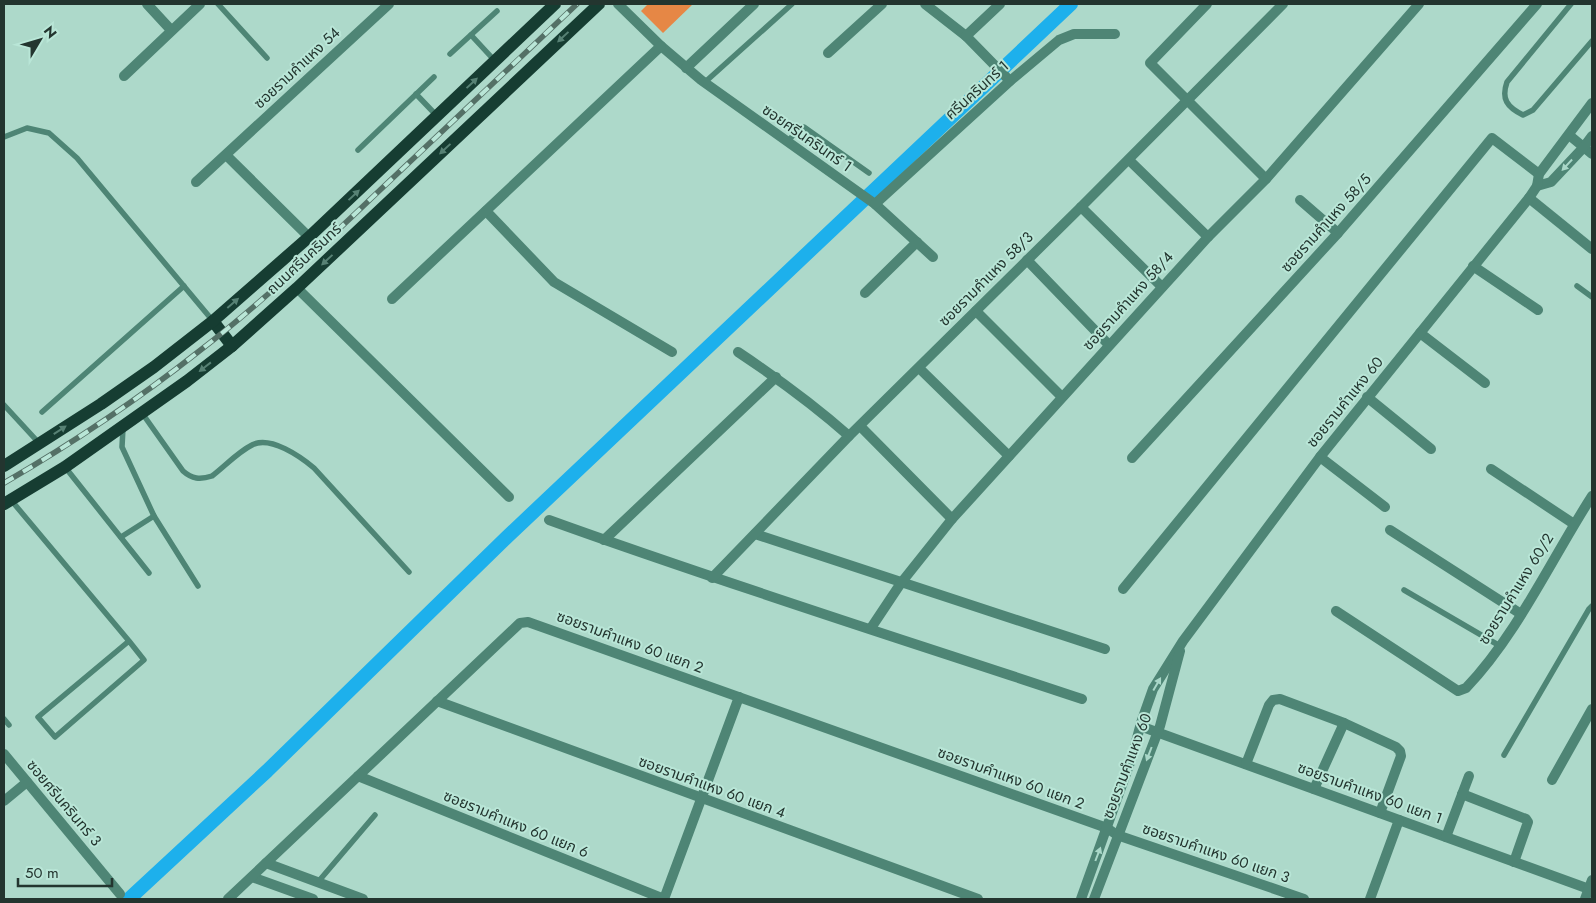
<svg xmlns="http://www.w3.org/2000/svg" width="1596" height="903" font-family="Jost,'Noto Sans Thai',sans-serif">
<rect width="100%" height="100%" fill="#add9ca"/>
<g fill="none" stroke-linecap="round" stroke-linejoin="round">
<path stroke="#1db0ec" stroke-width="14" d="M129,899L267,771L507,537L1071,4"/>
</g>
<path fill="#e68745" d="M648,4H693L663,33L641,11Z"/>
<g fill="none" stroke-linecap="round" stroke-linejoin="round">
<g stroke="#4e8575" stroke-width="5.5">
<path d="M218,4L267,58"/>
<path d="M1571,4L1507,82C1501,99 1507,107 1523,115L1533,110L1592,41"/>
<path d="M471,35L495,61"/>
<path d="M450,54L497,11"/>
<path d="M704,83L792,4"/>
<path d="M416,94L437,116"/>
<path d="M4,137L27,128L49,133L77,158L213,321"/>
<path d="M787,142L799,129L804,127L869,173"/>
<path d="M358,150L434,77"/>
<path d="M1577,286L1592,297"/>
<path d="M4,405L39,443"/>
<path d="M42,412L184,286"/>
<path d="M142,413L183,471C192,479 200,480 212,476C225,466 238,452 252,445C270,435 301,457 314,468L409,572"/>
<path d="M123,428L122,447L154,516L198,586"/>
<path d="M65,467L149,573"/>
<path d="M11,500L129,641L144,660L55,737L38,717L129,641"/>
<path d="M121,537L154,516"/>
<path d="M1404,590L1500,646"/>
<path d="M4,719L9,725"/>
<path d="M1504,755L1589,609L1592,606"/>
<path d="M318,882L375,815"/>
</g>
<g stroke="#4e8575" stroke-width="10">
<path d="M147,4L171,30"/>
<path d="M618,4L661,46L701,80L875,204L933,257"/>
<path d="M925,4L966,36L1010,81"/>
<path d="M1207,4L1150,63L1266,179"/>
<path d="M966,36L1000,4"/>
<path d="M828,53L882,4"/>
<path d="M686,68L754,4"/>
<path d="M124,76L200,4"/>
<path d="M1569,135L1592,154"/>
<path d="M226,155L309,237"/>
<path d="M1129,160L1208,237"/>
<path d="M196,182L389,4"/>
<path d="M1537,186L1551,182L1583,148L1592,136"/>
<path d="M1529,198L1592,249"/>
<path d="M1300,200L1338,233"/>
<path d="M875,204L1010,81L1059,40L1074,34H1115"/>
<path d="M1081,207L1162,287"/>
<path d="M486,211L554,282L672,352"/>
<path d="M1027,260L1109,345"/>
<path d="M1473,266L1538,310"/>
<path d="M297,288L509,497"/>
<path d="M865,293L917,242"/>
<path d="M392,299L661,46"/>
<path d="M976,311L1062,397"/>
<path d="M1420,333L1485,383"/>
<path d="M738,352C777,378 814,405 849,436"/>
<path d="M919,368L1009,456"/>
<path d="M1367,397L1431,449"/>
<path d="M860,426L952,519"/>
<path d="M1320,457L1385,507"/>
<path d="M1132,458L1338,233L1537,4"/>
<path d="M1491,469L1574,524"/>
<path d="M549,520C726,584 905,640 1082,699"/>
<path d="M1390,530L1521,614"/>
<path d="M755,534L1105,649"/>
<path d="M604,540L776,377"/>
<path d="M712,578L849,436L1081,207L1283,4"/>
<path d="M1123,589L1492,138L1539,174"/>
<path d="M1336,611L1458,691L1466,688C1517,635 1552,558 1592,496"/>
<path d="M871,628L901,583L952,519L1208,237L1266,179L1419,4"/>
<path d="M437,701L978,899"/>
<path d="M1140,726L1589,889"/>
<path d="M4,754L120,894"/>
<path d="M1246,764L1269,705L1273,700L1280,699L1344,723L1396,747L1400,751L1401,756L1380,813"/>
<path d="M358,776L664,899"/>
<path d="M1552,780L1592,709"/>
<path d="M1314,789L1344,723"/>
<path d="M1462,794L1526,819L1528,822L1514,862"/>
<path d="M4,801L27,782"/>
<path d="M1446,837L1469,776"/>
<path d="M266,863L363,899"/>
<path d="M252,877L313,899"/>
<path d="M228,899L520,623L528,622L1107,828L1117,835L1304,899"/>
<path d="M664,899L739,697"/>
<path d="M1081,899L1132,757L1141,723L1153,689L1183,641L1320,457L1529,198L1537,186L1539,174L1592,103"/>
<path d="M1094,899L1160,726L1180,651"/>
<path d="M1370,899L1399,820"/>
<path d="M1585,899L1592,880"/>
</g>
<g stroke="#163d32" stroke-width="12">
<path d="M213,321L232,346"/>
<path d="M4,466L101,404L154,367L213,321L309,237L555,4"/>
<path d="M4,504L65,467L187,381L232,346L297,288L599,4"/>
</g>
<defs>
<path id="rail" d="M4,483C71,444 136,401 198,352C262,303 320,247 379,191C445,129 511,66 577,4"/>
</defs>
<use href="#rail" stroke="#547066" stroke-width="5.5"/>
<use href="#rail" stroke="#b9e6d7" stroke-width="4" stroke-dasharray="11" stroke-linecap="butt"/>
</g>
<defs><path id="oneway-solid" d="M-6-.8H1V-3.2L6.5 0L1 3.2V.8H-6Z" transform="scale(1.25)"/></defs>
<g fill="#578174">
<use href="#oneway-solid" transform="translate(563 37) rotate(137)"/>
<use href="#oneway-solid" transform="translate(472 83) rotate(-43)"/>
<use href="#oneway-solid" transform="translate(445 149) rotate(137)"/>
<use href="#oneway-solid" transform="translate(354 195) rotate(-43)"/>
<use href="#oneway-solid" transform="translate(327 260) rotate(137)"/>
<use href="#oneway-solid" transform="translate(233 303) rotate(-41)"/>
<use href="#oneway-solid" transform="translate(205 367) rotate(142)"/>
<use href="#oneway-solid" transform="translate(60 430) rotate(-33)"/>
</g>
<g fill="#a9d7c8">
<use href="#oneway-solid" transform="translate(1567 165) rotate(133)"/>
<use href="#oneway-solid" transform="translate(1157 684) rotate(-60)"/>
<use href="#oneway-solid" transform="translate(1149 754) rotate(111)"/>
<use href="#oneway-solid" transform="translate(1098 854) rotate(-69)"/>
</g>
<g text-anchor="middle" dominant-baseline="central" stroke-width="4" stroke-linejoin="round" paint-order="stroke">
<g font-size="15" fill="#23352f" stroke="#b9e6d7">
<text transform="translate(297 68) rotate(-43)">ซอยรามคำแหง 54</text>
<text transform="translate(977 90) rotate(-42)">ศรีนครินทร์ 1</text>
<text transform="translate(807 138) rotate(35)">ซอยศรีนครินทร์ 1</text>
<text transform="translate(1326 223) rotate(-48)">ซอยรามคำแหง 58/5</text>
<text transform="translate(304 259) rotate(-43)">ถนนศรีนครินทร์</text>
<text transform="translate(986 279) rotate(-45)">ซอยรามคำแหง 58/3</text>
<text transform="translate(1128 301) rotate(-48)">ซอยรามคำแหง 58/4</text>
<text transform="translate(1345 402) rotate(-51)">ซอยรามคำแหง 60</text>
<text transform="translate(1516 589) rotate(-58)">ซอยรามคำแหง 60/2</text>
<text transform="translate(630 642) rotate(20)">ซอยรามคำแหง 60 แยก 2</text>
<text transform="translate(1127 766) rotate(-69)">ซอยรามคำแหง 60</text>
<text transform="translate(1011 778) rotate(20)">ซอยรามคำแหง 60 แยก 2</text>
<text transform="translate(712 787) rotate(20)">ซอยรามคำแหง 60 แยก 4</text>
<text transform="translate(1370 793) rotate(20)">ซอยรามคำแหง 60 แยก 1</text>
<text transform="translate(64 803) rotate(50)">ซอยศรีนครินทร์ 3</text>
<text transform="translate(516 824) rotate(22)">ซอยรามคำแหง 60 แยก 6</text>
<text transform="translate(1216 853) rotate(19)">ซอยรามคำแหง 60 แยก 3</text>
</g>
</g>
<rect width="1596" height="903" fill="none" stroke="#23352f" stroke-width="10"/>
<g transform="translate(40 40) rotate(52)" stroke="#b9e6d7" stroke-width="4" paint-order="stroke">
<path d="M0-4L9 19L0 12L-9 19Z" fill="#23352f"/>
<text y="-8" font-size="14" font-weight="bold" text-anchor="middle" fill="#23352f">N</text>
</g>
<path d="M18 878v8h94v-8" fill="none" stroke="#23352f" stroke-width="2.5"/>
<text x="25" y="878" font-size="15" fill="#23352f" stroke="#b9e6d7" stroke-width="4" paint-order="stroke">50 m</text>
</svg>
